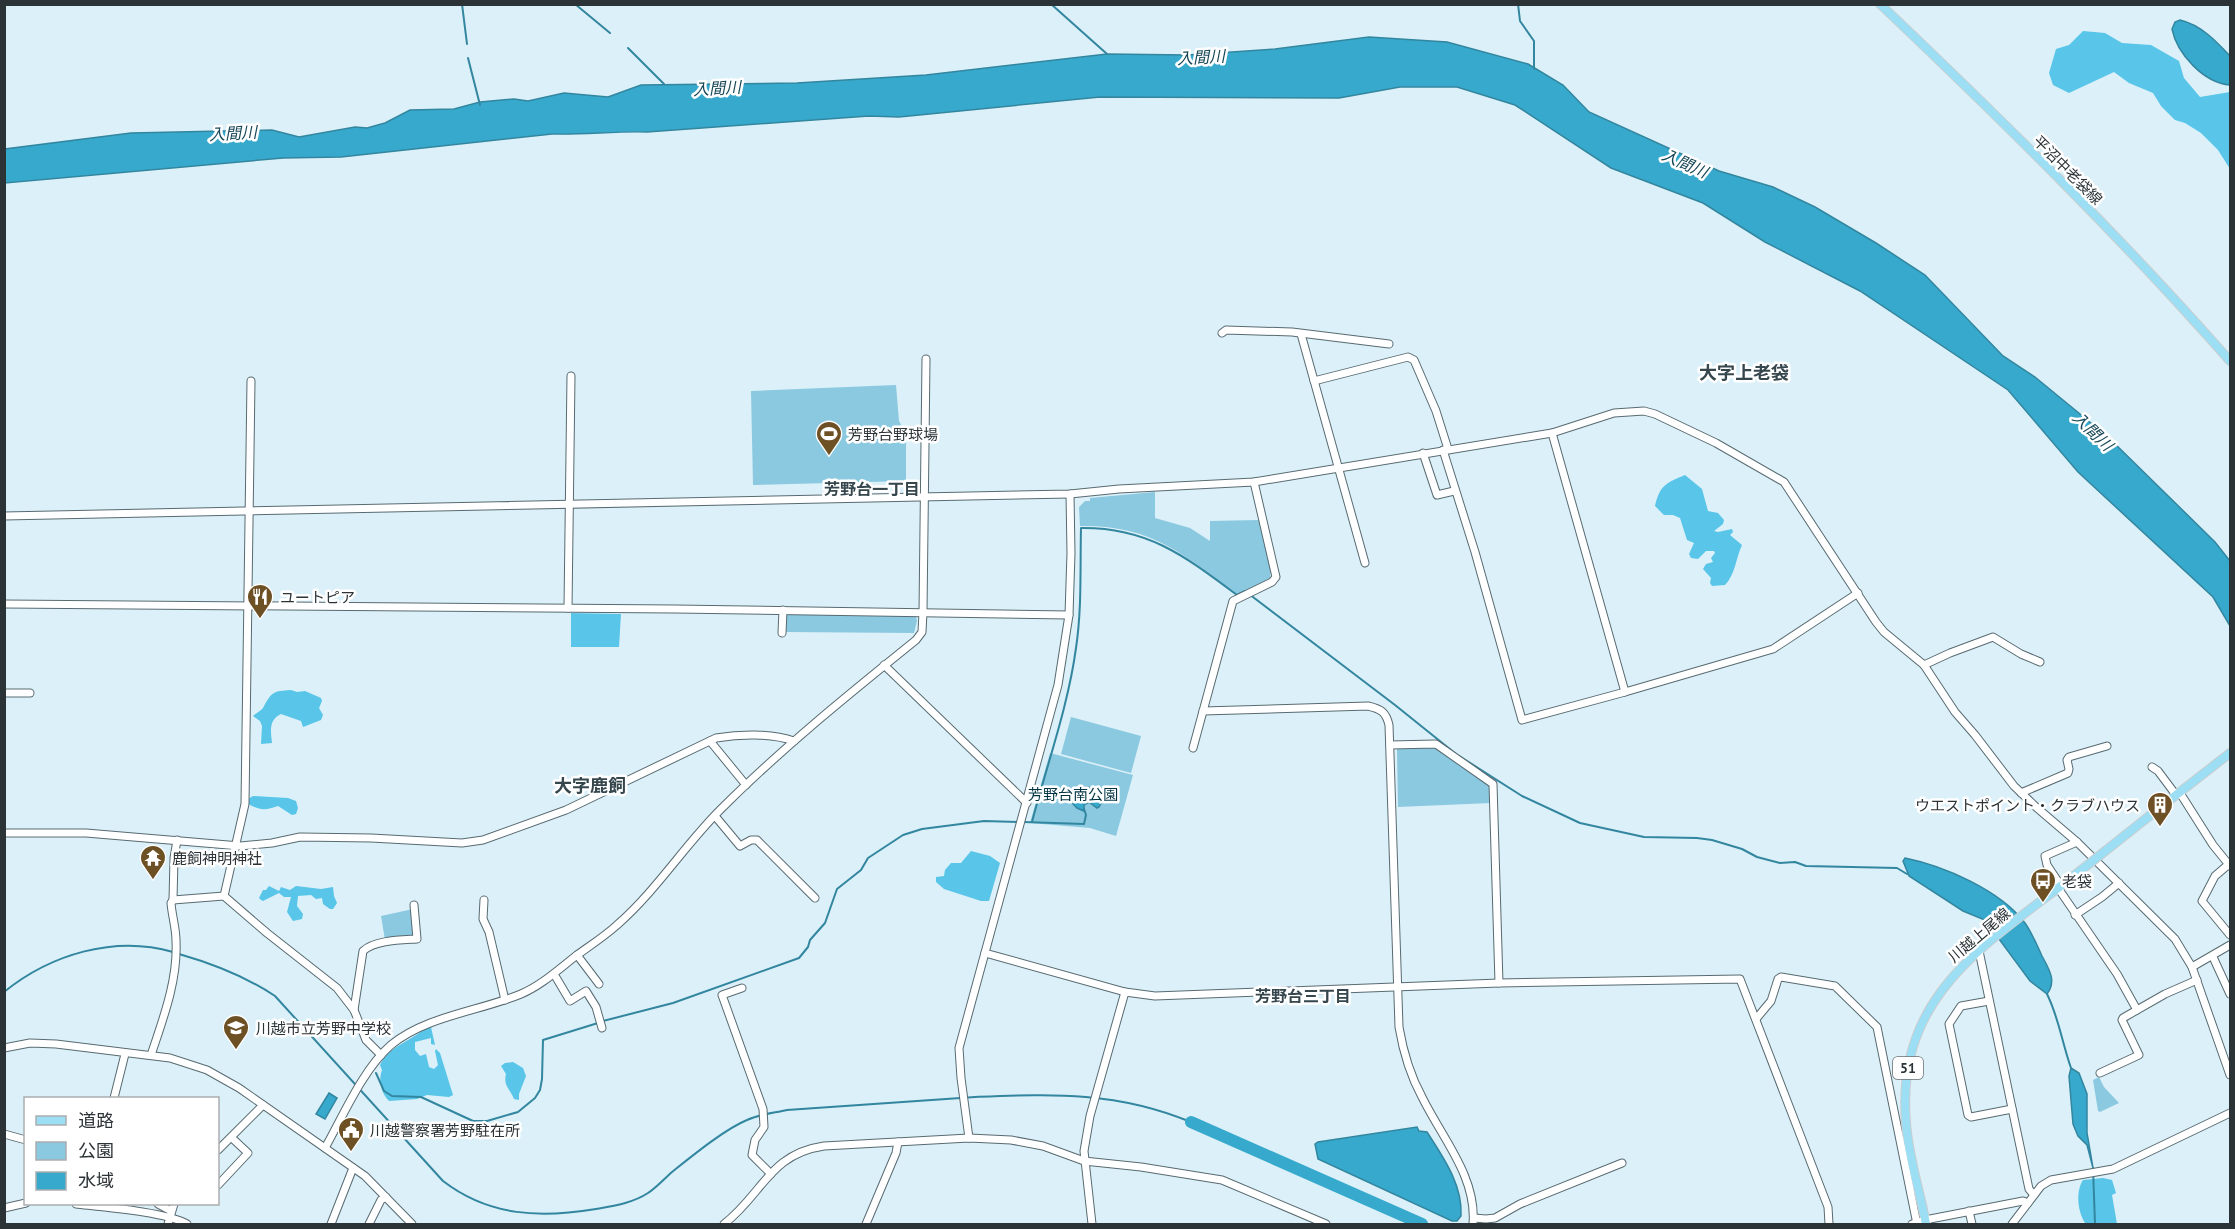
<svg xmlns="http://www.w3.org/2000/svg" width="2235" height="1229" font-family="'PT Sans','Noto Sans JP',sans-serif">
<rect width="100%" height="100%" fill="#dbf0f8"/>
<g fill="#8bc9e0">
<path d="M896,385L899,421L906,434V481L753,485L751,391Z"/>
<path d="M1155,492V518L1190,528L1210,541V521L1259,520L1271,569L1270,578L1239,596C1184,555 1153,525 1080,526L1079,507L1085,501H1090V498Z"/>
<path d="M787,614L916,616L917,621L914,633L786,632Z"/>
<path d="M1071,717L1141,736L1131,773L1061,754Z"/>
<path d="M1435,746L1491,785V803L1398,807L1397,749L1400,747Z"/>
<path d="M1050,753L1133,775L1116,836L1090,828L1030,823Z"/>
<path d="M413,909L415,937L385,940L381,916Z"/>
<path d="M2099,1077L2104,1087L2119,1103L2100,1112L2098,1111L2093,1080Z"/>
</g>
<g fill="#58c5e9">
<path d="M2083,31L2105,33L2122,43L2151,45L2179,61L2184,78L2200,97L2230,92V169L2218,150L2201,133L2185,123L2175,120L2161,106L2153,93L2129,83L2114,72L2069,93L2053,85L2049,73L2056,49L2069,45Z"/>
<path d="M1685,475L1702,489L1708,511L1718,513L1724,520L1723,524L1714,531L1718,532L1732,529L1733,532L1730,535L1742,545C1736,558 1735,575 1725,585L1712,586L1710,583L1711,578L1703,569L1706,564L1713,562L1711,558L1715,553L1714,551H1706L1698,559L1691,558L1689,554L1694,543L1687,540L1680,518L1673,515H1664L1655,506C1660,485 1666,483 1685,475Z"/>
<path d="M571,613L621,614L619,647H571Z"/>
<path d="M291,690L297,692L305,691L321,698L322,701L319,708L323,715L321,720L303,727L301,721L281,714C268,720 271,732 272,743L261,744L262,726L260,721L253,716C257,712 262,711 264,706C272,692 273,691 291,690Z"/>
<path d="M253,796L288,798L296,801L298,808L296,814L292,815L278,806C265,811 258,810 247,803L248,799Z"/>
<path d="M971,851L990,856L1000,863L989,901H981L944,889L936,882V877L944,876L945,870L951,863H961Z"/>
<path d="M269,886L279,891L281,887L290,890L296,886L321,889L333,887L334,896L337,903L333,909H330L323,904L322,898L316,899L311,895L298,896L297,906L303,914L302,919L293,921L287,912L291,897H284L279,893L263,901L261,900L259,898L263,890H266Z"/>
<path d="M427,1027H431L435,1045L431,1044V1038L415,1042V1050L420,1056L426,1054L429,1067L434,1069L438,1065L435,1051L436,1049L440,1053L453,1095L449,1097L427,1095L417,1099L389,1101C381,1093 378,1080 382,1070L380,1065C389,1046 413,1040 427,1027Z"/>
<path d="M513,1062L523,1068L526,1076L519,1094V1100L514,1099C510,1089 503,1086 506,1074L501,1066L505,1063Z"/>
<path d="M2103,1178L2112,1180L2116,1193L2112,1195L2117,1224H2086C2078,1214 2075,1192 2083,1180Z"/>
</g>
<g fill="#37a9cc" stroke="#33869f" stroke-width="1.5">
<path d="M2180,20C2201,25 2216,41 2230,56V85C2204,83 2177,54 2172,29L2175,22Z"/>
<path d="M1369,37L1447,42L1528,64L1563,85L1589,112L1719,171L1773,187L1815,207L1876,243L1925,275L2003,356L2035,377L2108,437L2215,542L2230,561V626L2213,597L2078,472L2008,390L1860,291L1765,242L1703,203L1611,168L1515,105L1457,87H1400L1339,98L1100,97L899,117L869,116L647,132C615,131 584,135 552,134L341,157L283,158L5,183V149L131,133L272,130L299,137L355,127L367,128L385,123L410,110L454,109L480,102L514,99L528,101L564,93L608,97L641,85L797,83L926,75L1107,54L1188,55L1275,49Z"/>
<path d="M1086,787C1095,788 1101,791 1103,800L1099,807L1097,808L1089,802L1084,805V811L1077,808L1073,804C1073,794 1077,791 1086,787Z"/>
<path d="M1905,858C1944,866 2000,890 2025,923C2032,933 2037,945 2042,956C2049,969 2057,981 2047,994L2030,981L1985,920L1963,911L1909,876L1903,861Z"/>
<path d="M2071,1068L2079,1073L2087,1094V1133L2093,1168L2087,1145L2078,1136L2073,1124L2069,1076Z"/>
<path d="M329,1093L337,1098L325,1119L316,1114Z"/>
<path d="M1417,1127L1419,1131L1427,1132C1443,1157 1463,1185 1461,1216L1457,1221H1452L1318,1159L1315,1144L1318,1142Z"/>
</g>
<g fill="none" stroke-linecap="round" stroke-linejoin="round">
<g stroke="#33869f" stroke-width="2">
<path d="M462,4L467,44"/>
<path d="M575,4L610,33"/>
<path d="M1051,4L1107,54"/>
<path d="M1518,4L1520,21L1534,41V69"/>
<path d="M628,48L664,84"/>
<path d="M468,58L480,105"/>
<path d="M1024,822L1084,824L1086,815L1084,809"/>
<path d="M1032,822C1047,764 1068,707 1076,648C1082,608 1080,568 1081,528C1148,527 1186,557 1237,595L1245,591L1395,705L1456,754L1522,796L1580,823L1644,837L1697,838L1712,840L1742,849L1757,857L1780,863L1795,862L1806,866L1897,868L1907,874"/>
<path d="M179,954C214,964 245,976 275,996L443,1181C490,1217 541,1218 596,1209C613,1206 633,1203 648,1193C657,1187 664,1179 672,1172C692,1156 725,1129 747,1120C760,1114 774,1113 787,1110C850,1106 912,1101 975,1097C1053,1094 1116,1091 1191,1122"/>
<path d="M4,992C51,954 115,935 173,952"/>
<path d="M2047,994C2059,1018 2062,1043 2071,1068"/>
<path d="M603,1021L673,1003L799,958L808,947L810,940L825,923L837,889L861,870L868,858L903,835L922,829L984,821L1018,822"/>
<path d="M376,1073L384,1091L392,1096L421,1097L473,1121H487L518,1112L535,1098L540,1090L542,1079L543,1040L598,1023"/>
<path d="M2093,1168L2095,1224"/>
</g>
<path stroke="#37a9cc" stroke-width="12" d="M1191,1122L1422,1224"/>
<defs>
<g id="minor">
<path d="M1222,333L1226,330L1292,332L1389,344"/>
<path d="M1301,334L1365,563"/>
<path d="M1314,381L1408,357L1414,360L1436,411L1448,449"/>
<path d="M1552,433L1625,692L1773,649L1858,593"/>
<path d="M1443,450L1475,552L1522,720L1625,692"/>
<path d="M1423,453L1437,495L1454,491"/>
<path d="M4,516L1070,494L1119,489L1254,482L1552,433L1614,413L1644,411L1655,414L1716,443L1784,482L1876,622L1884,632L1924,665L1955,712L1975,735L2014,786L2036,807L2077,842L2175,939L2192,967L2230,1075"/>
<path d="M4,604L675,609L1069,615"/>
<path d="M568,608L571,376"/>
<path d="M782,633L783,610"/>
<path d="M884,665L1027,803"/>
<path d="M1924,665L1950,653L1993,637L2021,654L2040,662"/>
<path d="M4,693H30"/>
<path d="M1203,711L1368,706C1381,709 1386,712 1389,725L1399,1027C1403,1051 1410,1075 1422,1097C1442,1138 1477,1177 1473,1224"/>
<path d="M710,741L746,785"/>
<path d="M1390,745L1436,744L1493,784L1499,983"/>
<path d="M1193,748L1233,601L1272,582L1276,577L1254,482"/>
<path d="M2152,767L2158,771L2176,795"/>
<path d="M2021,793L2068,773L2069,769L2067,760L2069,757L2107,746"/>
<path d="M2180,793L2213,845L2230,866"/>
<path d="M715,816L740,846L751,840H757L815,898"/>
<path d="M4,833H86L240,846L272,843L300,837L371,838L462,843L483,840L566,810L716,738C740,734 771,733 794,741"/>
<path d="M2229,864L2215,876L2202,901L2230,935"/>
<path d="M2061,886L2047,865L2045,856L2077,842"/>
<path d="M2058,888L2117,974L2137,1010"/>
<path d="M224,896L245,804L251,381"/>
<path d="M173,900L224,896L267,933L337,988L354,1010L366,1040L381,1055"/>
<path d="M484,900L483,919L489,932L505,1000"/>
<path d="M2075,915L2102,897L2119,883"/>
<path d="M1979,951L2029,1189L2034,1195"/>
<path d="M985,953L1125,992L1155,996L1499,983L1740,979L1828,1207L1829,1224"/>
<path d="M577,955L599,984"/>
<path d="M2213,957L2230,994"/>
<path d="M2192,967L2230,945"/>
<path d="M554,974L570,1001L586,991L596,1007L602,1028"/>
<path d="M742,988L722,995L763,1109L764,1127L755,1140L752,1155L771,1174"/>
<path d="M1989,1001L1961,1006L1949,1024L1968,1115L1971,1117L2012,1109"/>
<path d="M354,1010L363,951C375,940 401,940 417,939L414,905"/>
<path d="M1756,1019L1771,1001L1778,979L1781,977L1835,986L1877,1027L1917,1224"/>
<path d="M4,1048L30,1043L56,1044L170,1058L207,1070L239,1088L365,1176L412,1224"/>
<path d="M151,1055C163,1019 178,980 176,941C176,928 172,916 171,903L173,900L174,858L177,840"/>
<path d="M2100,1073L2139,1055L2122,1020L2123,1018L2165,994L2197,980"/>
<path d="M114,1098L125,1054"/>
<path d="M4,1134L26,1140"/>
<path d="M969,1138L961,1078L959,1048L1058,685L1069,615L1071,553L1070,494"/>
<path d="M325,1148C343,1116 363,1069 391,1045C426,1016 480,1011 521,994C542,985 559,969 577,955C591,945 605,936 617,925C656,891 684,846 720,810C781,749 849,694 916,640L922,632L923,612L926,359"/>
<path d="M218,1150L263,1105"/>
<path d="M218,1185L248,1153L232,1138"/>
<path d="M76,1204C103,1207 166,1212 187,1224"/>
<path d="M158,1204L171,1211"/>
<path d="M4,1208L26,1203"/>
<path d="M1969,1211L1972,1224"/>
<path d="M1474,1218L1486,1219L1495,1218L1520,1204L1622,1163"/>
<path d="M168,1224L174,1204"/>
<path d="M331,1224L353,1168"/>
<path d="M369,1224L381,1200L386,1197"/>
<path d="M724,1224C763,1194 769,1154 824,1146L969,1138L1011,1140L1043,1146L1084,1161L1141,1167L1222,1180L1326,1224"/>
<path d="M866,1224L896,1153L898,1142"/>
<path d="M1092,1224L1084,1151L1090,1116L1125,992"/>
<path d="M1912,1224L1925,1220L2023,1201L2028,1203"/>
<path d="M2012,1224L2041,1186L2051,1180L2113,1169L2230,1113"/>
</g>
<g id="major">
<path d="M1880,4C2001,119 2120,236 2230,361"/>
<path d="M2162,806L2230,753"/>
<path d="M1926,1224C1920,1191 1908,1156 1906,1122C1895,991 1991,942 2080,871"/>
</g>
</defs>
<use href="#minor" stroke="#586a71" stroke-width="9"/>
<use href="#major" stroke="#cccecf" stroke-width="10"/>
<use href="#minor" stroke="#fff" stroke-width="7"/>
<use href="#major" stroke="#9cdef4" stroke-width="8"/>
<defs>
<path id="major-bridge" d="M2080,871L2162,806"/>
</defs>
<use href="#major-bridge" stroke="#cccecf" stroke-width="10" stroke-linecap="butt"/>
<use href="#major-bridge" stroke="#9cdef4" stroke-width="8"/>
</g>
<defs>
<symbol id="stadium-pin" viewBox="-11 -11 22 30"><path d="M0 17L-7.5 6A9.5 9.5 0 1 1 7.5 6Z" fill="#6e5025" stroke="#fff"/><path d="M0-5a6.5 5 0 1 0 0 10a6.5 5 0 1 0 0-10ZM-3.5-1.8h7v3.6h-7Z" fill="#fff"/></symbol>
<symbol id="restaurant-pin" viewBox="-11 -11 22 30"><path d="M0 17L-7.5 6A9.5 9.5 0 1 1 7.5 6Z" fill="#6e5025" stroke="#fff"/><path d="M-5-6h1v4h1v-4h1v4h1v-4h1v5L-1.5 .5V6h-2V.5L-5-1ZM5-6V6H3V1.5H1.5Q1.5-4 5-6Z" fill="#fff"/></symbol>
<symbol id="building-pin" viewBox="-11 -11 22 30"><path d="M0 17L-7.5 6A9.5 9.5 0 1 1 7.5 6Z" fill="#6e5025" stroke="#fff"/><path d="M-4-6H4V6H1V3H-1V6H-4ZM-2.5-4.3h1.7v1.8h-1.7ZM.8-4.3h1.7v1.8H.8ZM-2.5-1h1.7V.8h-1.7ZM.8-1h1.7V.8H.8Z" fill="#fff"/></symbol>
<symbol id="temple-pin" viewBox="-11 -11 22 30"><path d="M0 17L-7.5 6A9.5 9.5 0 1 1 7.5 6Z" fill="#6e5025" stroke="#fff"/><path d="M0-6L5-2H3V0L6.5 2.5H4V6H1.5V3h-3V6H-4V2.5H-6.5L-3 0V-2H-5Z" fill="#fff"/></symbol>
<symbol id="bus-pin" viewBox="-11 -11 22 30"><path d="M0 17L-7.5 6A9.5 9.5 0 1 1 7.5 6Z" fill="#6e5025" stroke="#fff"/><path d="M-5-6H5V4H4V6H2V4H-2V6H-4V4H-5ZM-3.5-4V0h7V-4ZM-3.5 1.2v1.5H-2V1.2ZM2 1.2v1.5H3.5V1.2Z" fill="#fff"/></symbol>
<symbol id="school-pin" viewBox="-11 -11 22 30"><path d="M0 17L-7.5 6A9.5 9.5 0 1 1 7.5 6Z" fill="#6e5025" stroke="#fff"/><path d="M0-5L7-2L0 1L-7-2ZM-4 1L0 2.5L4 1V4Q0 6-4 4Z" fill="#fff"/></symbol>
<symbol id="civic-pin" viewBox="-11 -11 22 30"><path d="M0 17L-7.5 6A9.5 9.5 0 1 1 7.5 6Z" fill="#6e5025" stroke="#fff"/><path d="M-.6-6.5H3V-4.5H.6V-3L4-1V1h2V6H-6V1h2V-1L-.6-3ZM-1.2 2.5V6h2.4V2.5Z" fill="#fff"/></symbol>
</defs>
<g fill-rule="evenodd">
<use href="#stadium-pin" x="814" y="419" width="30" height="40"/>
<use href="#restaurant-pin" x="245" y="582" width="30" height="40"/>
<use href="#building-pin" x="2145" y="790" width="30" height="40"/>
<use href="#temple-pin" x="138" y="843" width="30" height="40"/>
<use href="#bus-pin" x="2028" y="866" width="30" height="40"/>
<use href="#school-pin" x="221" y="1013" width="30" height="40"/>
<use href="#civic-pin" x="336" y="1115" width="30" height="40"/>
</g>
<g text-anchor="middle" dominant-baseline="central" stroke-width="5" stroke-linejoin="round" paint-order="stroke">
<rect fill="#fff" stroke="#6b7072" stroke-width="1.5" x="1893" y="1057" width="30" height="22" rx="4.5"/>
<g font-size="14" font-weight="bold" fill="#2b3336">
<text x="1908" y="1068">51</text>
</g>
<g font-size="15" fill="#2b3336" stroke="#fff">
<text transform="translate(2068 170) rotate(45)">平沼中老袋線</text>
<text transform="translate(1979 935) rotate(-40)">川越上尾線</text>
</g>
<g font-size="15" fill="#2b3336" stroke="#fff" text-anchor="start">
<text x="848" y="434">芳野台野球場</text>
<text x="280" y="597">ユートピア</text>
<text x="2140" y="805" text-anchor="end">ウエストポイント・クラブハウス</text>
<text x="172" y="858">鹿飼神明神社</text>
<text x="2062" y="881">老袋</text>
<text x="256" y="1028">川越市立芳野中学校</text>
<text x="370" y="1130">川越警察署芳野駐在所</text>
</g>
<g font-size="15" fill="#003342" stroke="#fff">
<text x="1073" y="794">芳野台南公園</text>
</g>
<g font-size="16" font-style="italic" fill="#194858" stroke="#fff">
<text transform="translate(1201 57) rotate(-3)">入間川</text>
<text transform="translate(717 88) rotate(-3)">入間川</text>
<text transform="translate(233 133) rotate(-3)">入間川</text>
<text transform="translate(1685 163) rotate(24)">入間川</text>
<text transform="translate(2093 431) rotate(44)">入間川</text>
</g>
<g font-size="16" font-weight="bold" fill="#35464d" stroke="#fff">
<text x="872" y="489">芳野台一丁目</text>
<text x="1303" y="996">芳野台三丁目</text>
</g>
<g font-size="18" font-weight="bold" fill="#35464d" stroke="#fff">
<text x="1744" y="372">大字上老袋</text>
<text x="590" y="785">大字鹿飼</text>
</g>
</g>
<rect width="2235" height="1229" fill="none" stroke="#2b3336" stroke-width="12"/>
<rect x="24" y="1097" width="195" height="108" fill="#ffffff" stroke="#aaadaf" stroke-width="1.5"/>
<rect x="36" y="1116" width="30" height="9" fill="#9cdef4" stroke="#aaadaf" stroke-width="1.5"/>
<text x="78" y="1127" font-size="18" fill="#2b3336">道路</text>
<rect x="36" y="1142" width="30" height="18" fill="#8bc9e0" stroke="#aaadaf" stroke-width="1.5"/>
<text x="78" y="1157" font-size="18" fill="#2b3336">公園</text>
<rect x="36" y="1172" width="30" height="18" fill="#37a9cc" stroke="#aaadaf" stroke-width="1.5"/>
<text x="78" y="1187" font-size="18" fill="#2b3336">水域</text>
</svg>
